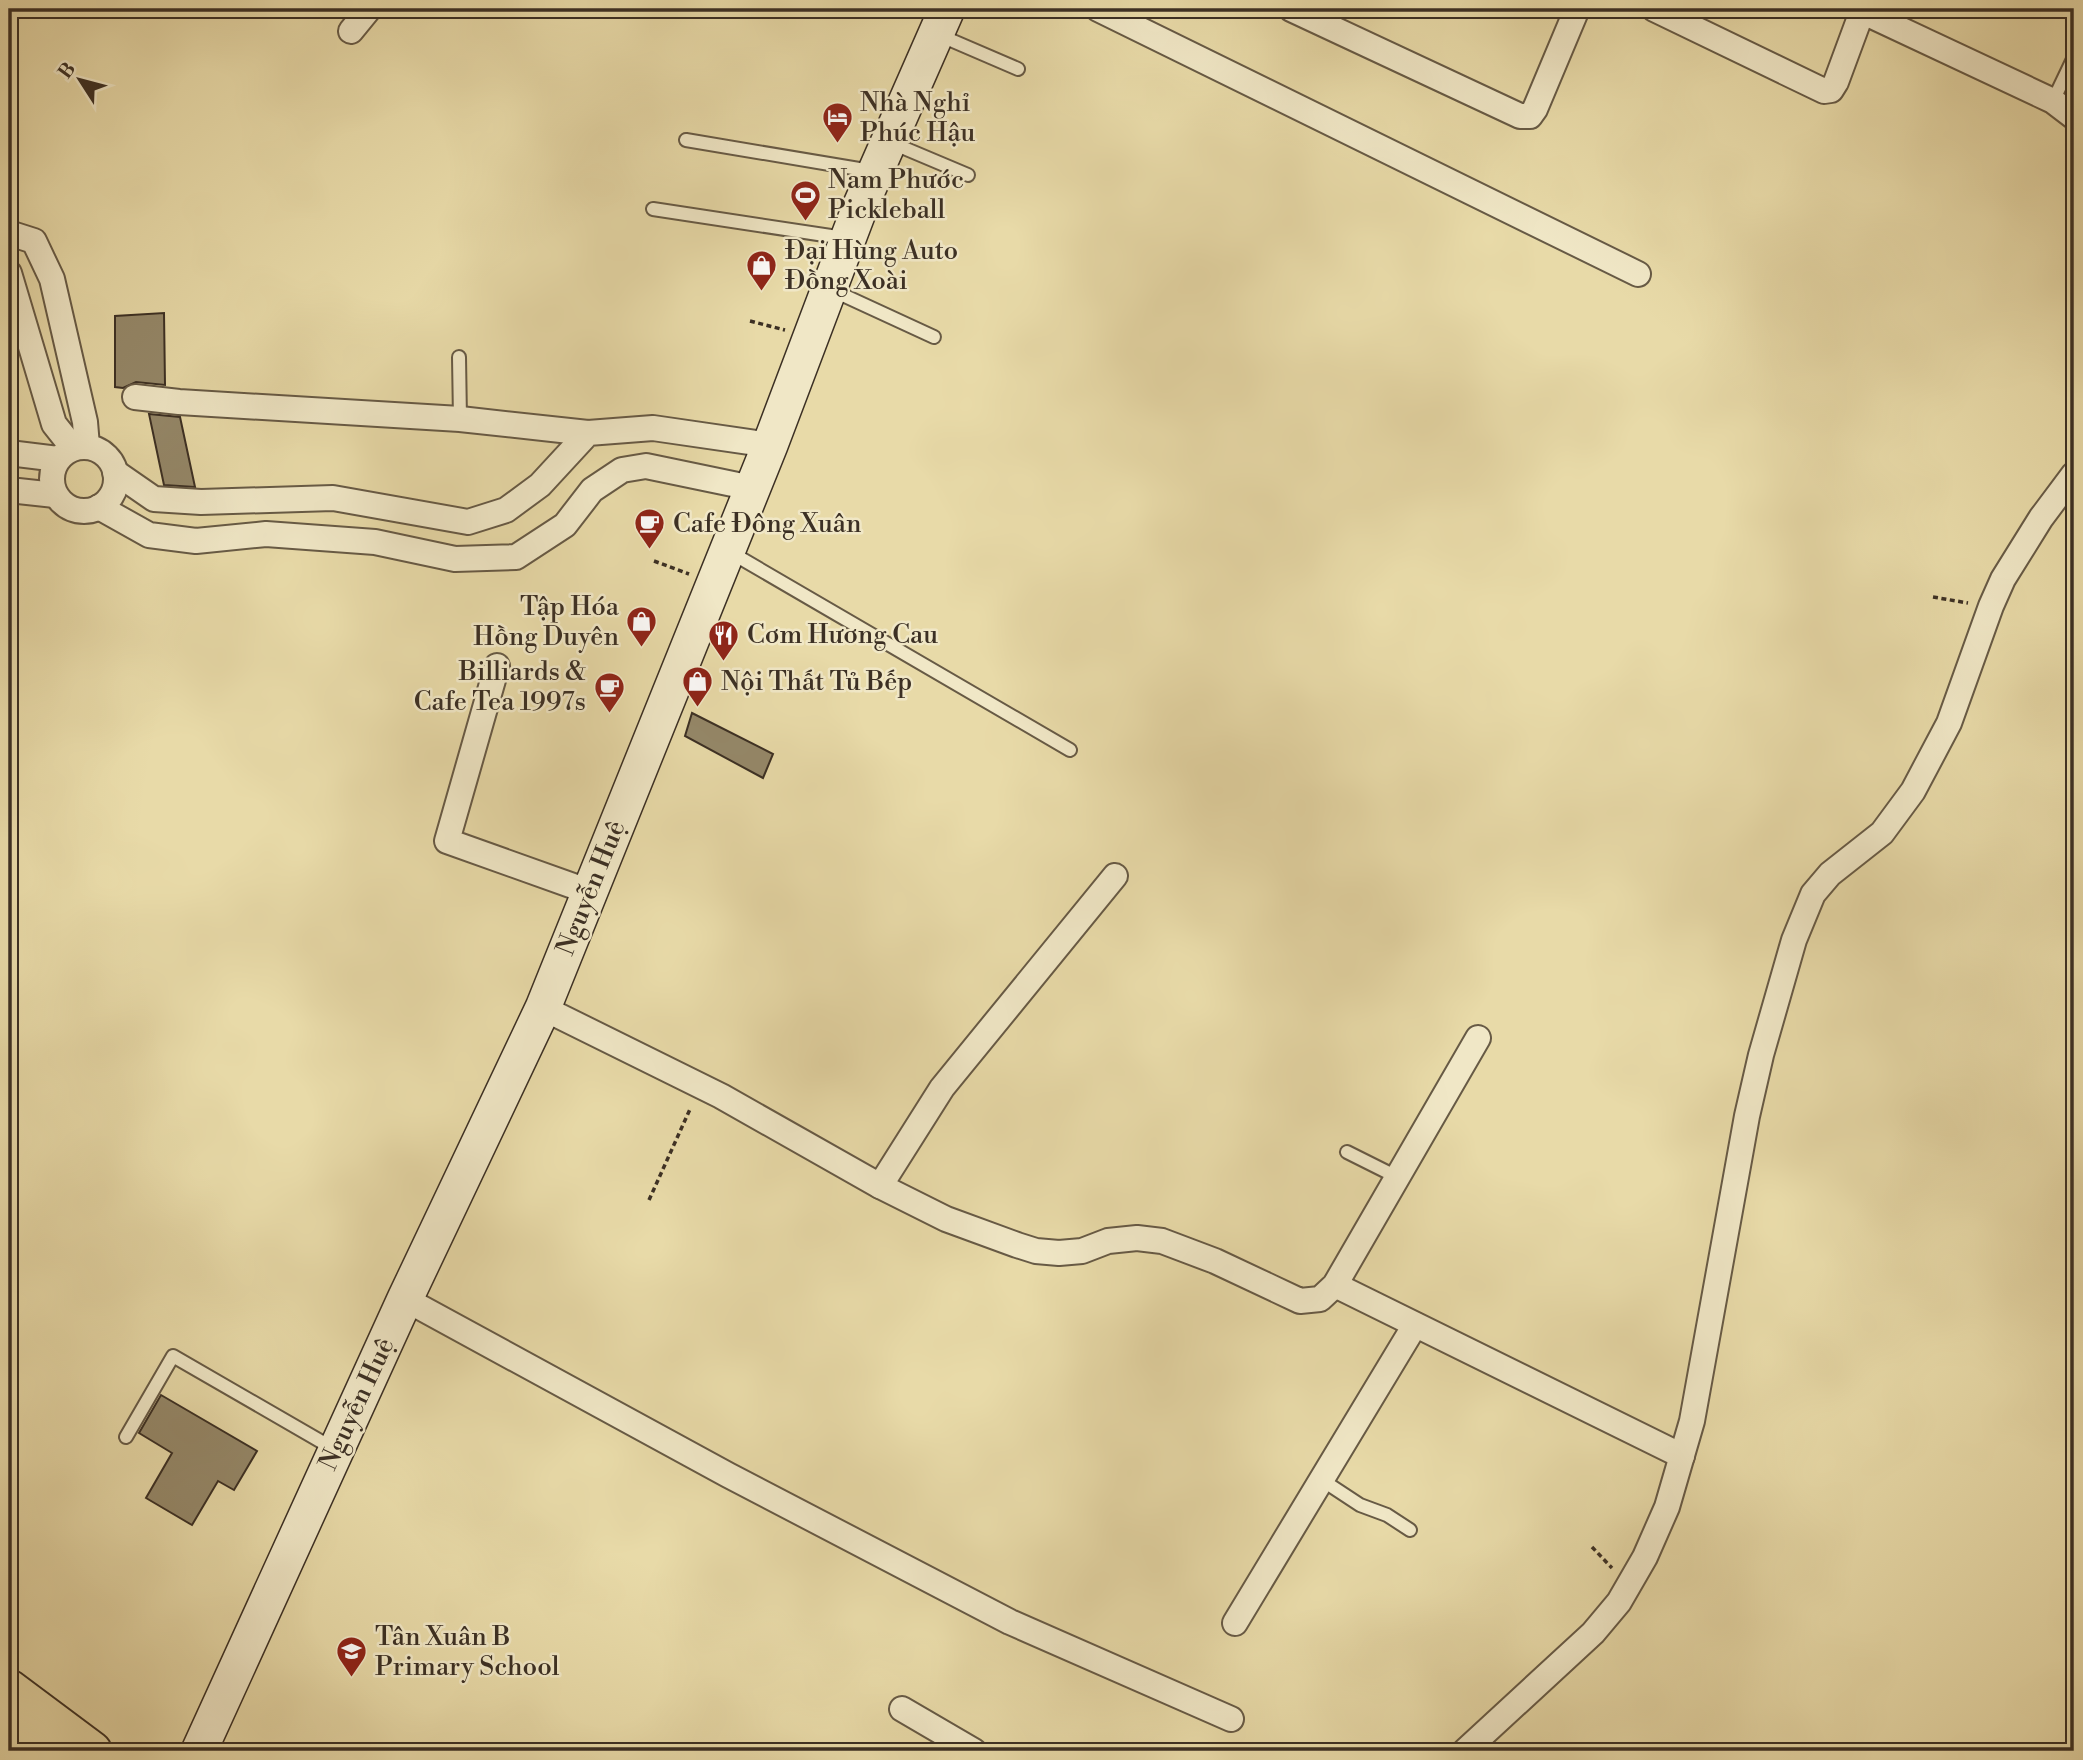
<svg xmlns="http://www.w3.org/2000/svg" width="2083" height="1760" font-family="'Libre Bodoni',serif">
<rect width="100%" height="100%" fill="#e8daa8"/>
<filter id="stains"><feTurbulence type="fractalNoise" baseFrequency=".00286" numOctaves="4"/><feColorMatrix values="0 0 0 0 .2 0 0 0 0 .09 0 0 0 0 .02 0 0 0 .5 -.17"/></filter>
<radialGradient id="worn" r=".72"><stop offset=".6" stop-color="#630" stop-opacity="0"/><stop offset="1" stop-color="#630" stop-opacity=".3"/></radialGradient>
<g fill="#958869" stroke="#3c3024" stroke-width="2">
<path d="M164,313L165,385L136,382L123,388L115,387V316Z"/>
<path d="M149,414L180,417L195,487L164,485Z"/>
<path d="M692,713L773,754L763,778L685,736Z"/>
<path d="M161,1395L257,1451L234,1490L218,1481L192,1525L146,1498L172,1453L139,1433Z"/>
</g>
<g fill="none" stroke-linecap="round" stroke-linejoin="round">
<defs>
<g id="lane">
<path d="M939,35L1018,69"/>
<path d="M2053,101L2074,57"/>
<path d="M686,140L871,171"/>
<path d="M892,143L968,175"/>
<path d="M653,209L844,238"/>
<path d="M832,290L934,337"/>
<path d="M459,357L460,419"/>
<path d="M730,552L1070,750"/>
<path d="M1347,1152L1397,1177"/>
<path d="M126,1437L173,1356L334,1449"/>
<path d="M1322,1480L1360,1505L1387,1515L1410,1530"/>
</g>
<g id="street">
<path d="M1098,9L1638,274"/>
<path d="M1291,9L1520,116H1530L1535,109L1577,9"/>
<path d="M1654,9L1824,91L1831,90L1836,82L1863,9"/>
<path d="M1857,9L2053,101L2074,117"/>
<path d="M351,31L369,9"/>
<path d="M9,233L34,241L52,279L85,422L87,446"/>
<path d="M9,273L54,424L73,448"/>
<path d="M135,397L179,402L460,419L588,433"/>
<circle cx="84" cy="479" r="32"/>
<path d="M9,453L58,459"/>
<path d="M115,472L154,499L201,502L333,498L468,522L506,510L540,485L588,433L653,428L770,445"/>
<path d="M9,490L55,495"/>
<path d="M99,507L149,535L196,541L266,534L375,542L455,559L516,557L565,525L592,490L622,470L646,466L752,488"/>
<path d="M497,666L447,841L590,892"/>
<path d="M543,1008L721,1096L880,1186L946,1219L1017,1245L1036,1251L1059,1253L1082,1251L1108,1241L1137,1238L1162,1241L1215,1261L1300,1301L1320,1299L1335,1285L1478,1038"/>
<path d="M880,1186L942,1088L1115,876"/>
<path d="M1335,1285L1682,1456"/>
<path d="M405,1299L728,1475L1010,1622L1231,1719"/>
<path d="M1235,1623L1415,1325"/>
<path d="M902,1709L974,1751"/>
<path d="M1465,1751L1593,1633L1619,1602L1645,1557L1667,1507L1692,1421L1747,1116L1761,1055L1794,940L1813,894L1830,874L1882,833L1913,791L1949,723L1991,606L2003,579L2041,518L2074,474"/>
</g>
<path id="secondary" d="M199,1751L405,1299L543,1008L770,445L860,207L947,9"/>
<g id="primary">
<path d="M9,1689L92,1751"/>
<path d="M9,1732L34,1751"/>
</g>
</defs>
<use href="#lane" stroke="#675a45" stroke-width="16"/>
<use href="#street" stroke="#675a45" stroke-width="28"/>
<use href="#secondary" stroke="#3c3024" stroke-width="38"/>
<use href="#primary" stroke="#3c3024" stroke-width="42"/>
<g stroke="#3c3024" stroke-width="3.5" stroke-dasharray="5 3.5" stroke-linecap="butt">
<path d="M750,321L785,330"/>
<path d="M654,561L689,574"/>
<path d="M1933,597L1968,603"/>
<path d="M649,1200L691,1107"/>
<path d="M1592,1547L1612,1568"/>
</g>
<use href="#lane" stroke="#f0e7c6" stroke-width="12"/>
<use href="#street" stroke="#f0e7c6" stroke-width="24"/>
<use href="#secondary" stroke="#f0e7c6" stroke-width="35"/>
<use href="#primary" stroke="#e8daa8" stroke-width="38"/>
</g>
<defs>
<symbol id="hotel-pin" viewBox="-11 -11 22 30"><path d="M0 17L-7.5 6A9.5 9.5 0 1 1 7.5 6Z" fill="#8f2418" stroke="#f0e7c6"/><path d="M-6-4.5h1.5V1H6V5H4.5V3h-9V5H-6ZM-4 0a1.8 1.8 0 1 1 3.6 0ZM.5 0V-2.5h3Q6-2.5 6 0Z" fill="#fff"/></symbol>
<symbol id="stadium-pin" viewBox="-11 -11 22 30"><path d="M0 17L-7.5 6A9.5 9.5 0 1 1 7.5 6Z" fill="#8f2418" stroke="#f0e7c6"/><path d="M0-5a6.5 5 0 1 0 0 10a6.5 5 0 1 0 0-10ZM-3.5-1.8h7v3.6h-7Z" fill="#fff"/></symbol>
<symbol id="shop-pin" viewBox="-11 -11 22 30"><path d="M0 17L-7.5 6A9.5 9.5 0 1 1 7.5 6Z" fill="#8f2418" stroke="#f0e7c6"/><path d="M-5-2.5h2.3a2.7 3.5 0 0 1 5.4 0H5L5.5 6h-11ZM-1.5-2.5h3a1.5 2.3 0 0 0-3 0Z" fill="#fff"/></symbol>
<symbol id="cafe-pin" viewBox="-11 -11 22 30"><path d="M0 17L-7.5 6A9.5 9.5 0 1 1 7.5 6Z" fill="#8f2418" stroke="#f0e7c6"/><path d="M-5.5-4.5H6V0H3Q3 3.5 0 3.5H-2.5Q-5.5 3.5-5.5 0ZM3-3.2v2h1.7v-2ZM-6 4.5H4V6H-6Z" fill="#fff"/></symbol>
<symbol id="restaurant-pin" viewBox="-11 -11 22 30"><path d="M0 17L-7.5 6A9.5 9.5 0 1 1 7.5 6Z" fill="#8f2418" stroke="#f0e7c6"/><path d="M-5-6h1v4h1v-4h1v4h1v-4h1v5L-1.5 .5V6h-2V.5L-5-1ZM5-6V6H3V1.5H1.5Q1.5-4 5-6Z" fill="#fff"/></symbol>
<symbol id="school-pin" viewBox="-11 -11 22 30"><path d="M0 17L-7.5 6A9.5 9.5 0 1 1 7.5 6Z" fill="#8f2418" stroke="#f0e7c6"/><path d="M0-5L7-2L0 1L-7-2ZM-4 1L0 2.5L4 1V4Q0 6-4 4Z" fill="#fff"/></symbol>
</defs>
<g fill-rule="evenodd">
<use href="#hotel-pin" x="820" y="100" width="35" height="47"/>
<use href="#stadium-pin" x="788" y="178" width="35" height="47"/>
<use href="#shop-pin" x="744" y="248" width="35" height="47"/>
<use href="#cafe-pin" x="632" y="506" width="35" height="47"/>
<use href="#shop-pin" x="624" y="604" width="35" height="47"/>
<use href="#restaurant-pin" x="706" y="618" width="35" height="47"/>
<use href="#shop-pin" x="680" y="664" width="35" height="47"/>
<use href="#cafe-pin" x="592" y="670" width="35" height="47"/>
<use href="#school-pin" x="334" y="1634" width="35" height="47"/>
</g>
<g text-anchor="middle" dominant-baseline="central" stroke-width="5" stroke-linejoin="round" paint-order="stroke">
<g font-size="26" fill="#3c3024" stroke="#f0e7c6" text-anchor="start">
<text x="860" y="103">Nhà Nghỉ<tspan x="860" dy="30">Phúc Hậu</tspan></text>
<text x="828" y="180">Nam Phước<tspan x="828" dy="30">Pickleball</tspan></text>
<text x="785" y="251">Đại Hùng Auto<tspan x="785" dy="30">Đồng Xoài</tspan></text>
<text x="673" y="524">Cafe Đông Xuân</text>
<text x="619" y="607" text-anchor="end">Tập Hóa<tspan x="619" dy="30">Hồng Duyên</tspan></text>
<text x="747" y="635">Cơm Hương Cau</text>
<text x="586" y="672" text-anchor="end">Billiards &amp;<tspan x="586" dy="30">Cafe Tea 1997s</tspan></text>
<text x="721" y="682">Nội Thất Tủ Bếp</text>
<text x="375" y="1637">Tân Xuân B<tspan x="375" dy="30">Primary School</tspan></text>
</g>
<g font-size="26" fill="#3c3024" stroke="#f0e7c6">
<text transform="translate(591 888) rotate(-68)">Nguyễn Huệ</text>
<text transform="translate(357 1404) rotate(-65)">Nguyễn Huệ</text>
</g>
</g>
<rect width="2083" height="1760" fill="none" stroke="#e8daa8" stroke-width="35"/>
<rect x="10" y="10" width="2062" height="1739" fill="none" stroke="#3c3024" stroke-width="3.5"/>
<rect x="18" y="18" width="2048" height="1725" fill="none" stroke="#3c3024" stroke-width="2"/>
<g transform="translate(80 80) rotate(306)" stroke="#f0e7c6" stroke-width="5" paint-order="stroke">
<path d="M0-5L12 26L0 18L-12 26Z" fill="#3c3024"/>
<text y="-10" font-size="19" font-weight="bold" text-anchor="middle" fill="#3c3024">B</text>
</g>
<rect width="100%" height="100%" filter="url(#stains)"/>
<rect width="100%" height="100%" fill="url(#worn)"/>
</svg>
